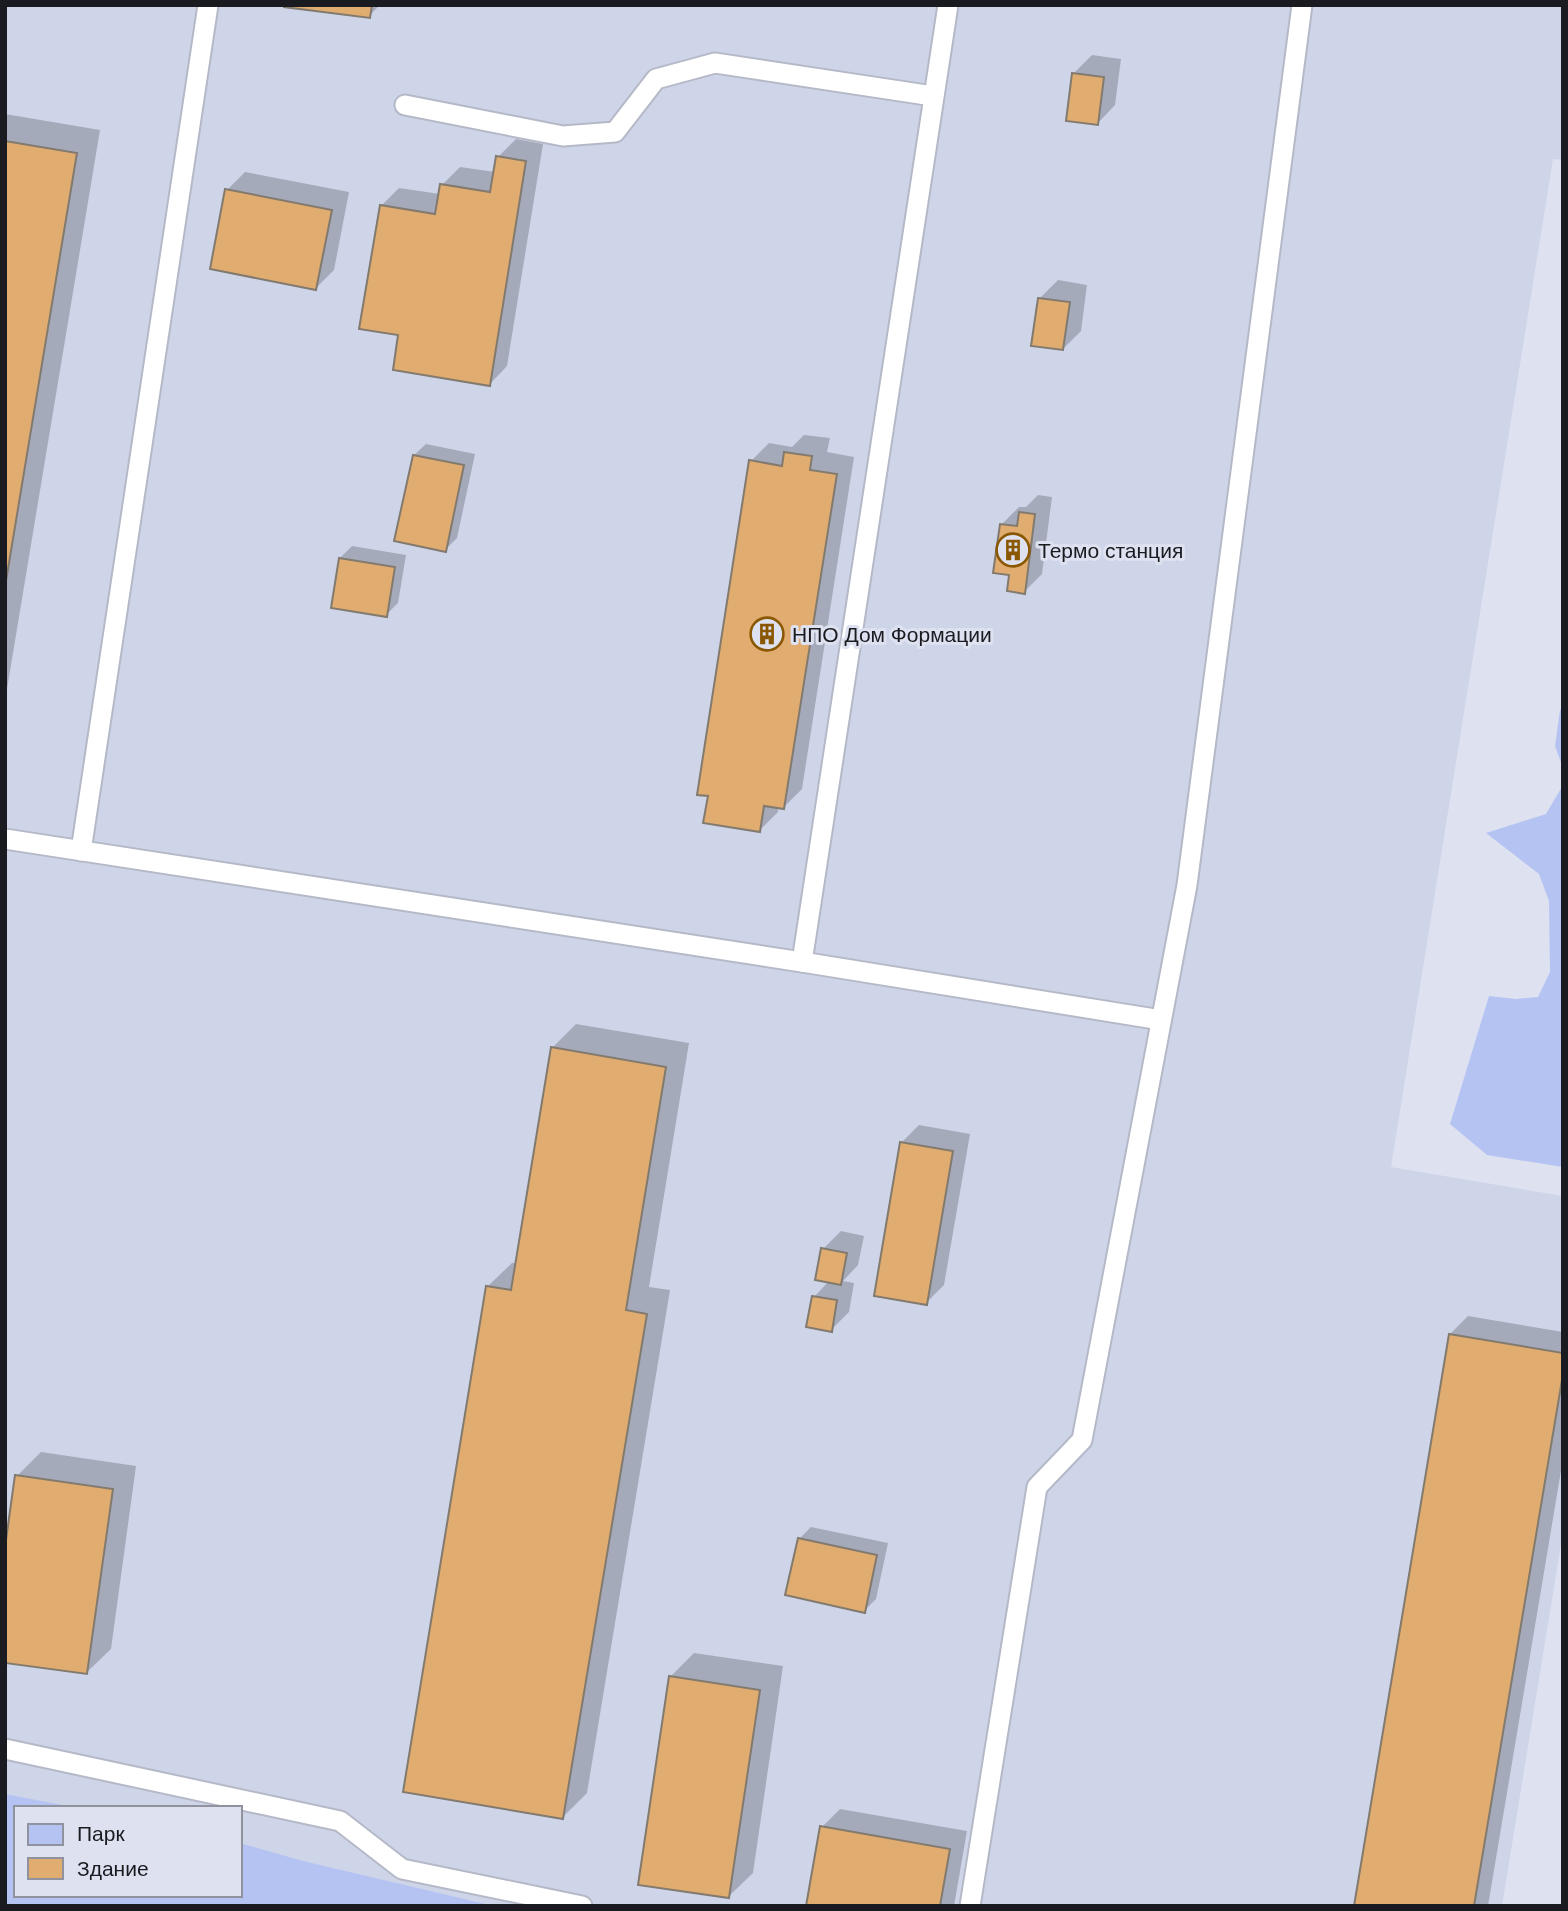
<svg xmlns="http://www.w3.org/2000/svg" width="1568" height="1911" font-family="Arial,sans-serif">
<rect width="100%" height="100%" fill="#dee2f0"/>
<path fill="#cfd5e9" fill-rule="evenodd" d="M5,5H1563V160L1553,159L1391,1167L1563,1196V1532L1502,1906H5ZM16,1808H240V1895H16Z"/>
<g fill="#b5c3f3">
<path d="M1563,709V768L1555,746L1560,710Z"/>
<path d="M1563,785V1167L1487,1155L1450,1124L1489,996L1516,999L1538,997L1550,972L1549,901L1539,874L1486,833L1546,814Z"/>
<path d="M5,1794L78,1808H16V1895H240V1843L303,1861L494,1906H5Z"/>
</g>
<g fill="#0003">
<path d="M286,5H380L369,16Z"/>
<path d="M1092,55L1121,59L1115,105L1097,124L1074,73Z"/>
<path d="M5,114L100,130L5,701Z"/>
<path d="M516,139L543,144L507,366L489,385L400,333L381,206L399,188L440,194L442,185L460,167L495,172L498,157Z"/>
<path d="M245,172L349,192L334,270L316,288L227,190Z"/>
<path d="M1058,280L1087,285L1081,331L1063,349L1039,299Z"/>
<path d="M804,435L830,438L827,452L854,457L802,789L784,807L778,806V812L760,830L751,461L769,443L792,447Z"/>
<path d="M426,444L475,454L457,538L445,550L414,455Z"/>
<path d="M1038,495L1052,497L1042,574L1024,592L1011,573L1001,525L1019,507H1026Z"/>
<path d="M352,546L406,555L398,603L386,615L340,558Z"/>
<path d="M576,1024L689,1043L649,1287L670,1290L587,1793L563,1817L488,1286L512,1263H517L552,1048Z"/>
<path d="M919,1125L970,1134L944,1285L926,1303L901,1143Z"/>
<path d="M841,1231L864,1236L858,1265L843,1281L854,1283L849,1312L831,1330L814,1297L829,1281L823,1249Z"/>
<path d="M1468,1316L1563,1332V1459L1488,1906H1356L1450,1334Z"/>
<path d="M41,1452L136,1466L111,1649L87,1672L17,1476Z"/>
<path d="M811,1527L888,1543L876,1599L864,1611L799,1539Z"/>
<path d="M694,1653L783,1666L753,1873L729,1896L670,1677Z"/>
<path d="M840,1809L967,1831L954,1906H808L822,1827Z"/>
</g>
<g fill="#e0ac6f" stroke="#837a6f" stroke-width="2">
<path d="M284,5H372L370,18L284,7Z"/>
<path d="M1072,73L1104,77L1098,125L1066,121Z"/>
<path d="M5,141L77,153L5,587Z"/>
<path d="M496,156L526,161L490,386L393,370L398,335L359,329L380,205L435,214L440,184L490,192Z"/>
<path d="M225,189L332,210L316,290L210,269Z"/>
<path d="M1038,298L1070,302L1063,350L1031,346Z"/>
<path d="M784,452L812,456L810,470L837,474L784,809L764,806L760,832L703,823L708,796L697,795L749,460L782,466Z"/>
<path d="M413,455L464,465L446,552L394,541Z"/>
<path d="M1019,512L1035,514L1025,594L1007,591L1009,575L993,573L1000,524L1017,526Z"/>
<path d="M339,558L395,567L387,617L331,608Z"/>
<path d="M551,1047L666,1067L626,1310L647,1314L563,1819L403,1792L486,1286L511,1290Z"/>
<path d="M900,1142L953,1151L927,1305L874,1296Z"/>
<path d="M821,1248L847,1253L841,1285L815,1280Z"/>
<path d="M812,1296L837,1300L832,1332L806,1327Z"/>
<path d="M1449,1334L1563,1353V1374L1474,1906H1354Z"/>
<path d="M15,1475L113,1489L87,1674L5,1663V1547Z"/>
<path d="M798,1538L877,1555L865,1613L785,1595Z"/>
<path d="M669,1676L760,1690L729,1898L638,1885Z"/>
<path d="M820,1826L950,1849L940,1906H806Z"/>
</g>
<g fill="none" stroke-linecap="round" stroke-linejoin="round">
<defs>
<g id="service">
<path d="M405,105L563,136L615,132L656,79L715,63L933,96"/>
<path d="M5,839L802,962L1161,1020"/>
<path d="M81,851L208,5"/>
<path d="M802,962L948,5"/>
<path d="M5,1749L340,1821L402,1869L582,1906"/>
<path d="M970,1906L1037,1487L1082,1440L1187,885L1302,5"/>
</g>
</defs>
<use href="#service" stroke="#b5b9c7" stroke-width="23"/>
<use href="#service" stroke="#fff" stroke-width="19"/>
</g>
<defs>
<symbol id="building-ring" viewBox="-11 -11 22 22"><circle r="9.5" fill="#dee2f0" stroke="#8a5702" stroke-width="1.5"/><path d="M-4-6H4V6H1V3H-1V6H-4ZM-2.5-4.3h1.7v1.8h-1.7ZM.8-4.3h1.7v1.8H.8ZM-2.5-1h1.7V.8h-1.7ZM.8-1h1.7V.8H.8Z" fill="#8a5702"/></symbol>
</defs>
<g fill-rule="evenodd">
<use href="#building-ring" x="994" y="531" width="38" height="38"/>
<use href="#building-ring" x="748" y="615" width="38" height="38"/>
</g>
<g text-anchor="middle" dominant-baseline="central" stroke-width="6" stroke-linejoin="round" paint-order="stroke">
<g font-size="21" fill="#1a1b20" stroke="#dee2f0" text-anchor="start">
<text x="1038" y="550">Термо станция</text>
<text x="792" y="634">НПО Дом Формации</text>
</g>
</g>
<rect width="1568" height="1911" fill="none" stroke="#1a1b20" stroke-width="14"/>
<rect x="14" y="1806" width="228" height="91" fill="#dee2f0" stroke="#90929d" stroke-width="2"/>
<rect x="28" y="1824" width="35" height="21" fill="#b5c3f3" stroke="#90929d" stroke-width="2"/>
<text x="77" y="1841" font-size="21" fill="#1a1b20">Парк</text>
<rect x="28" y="1858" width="35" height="21" fill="#e0ac6f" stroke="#90929d" stroke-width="2"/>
<text x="77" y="1876" font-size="21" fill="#1a1b20">Здание</text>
</svg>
